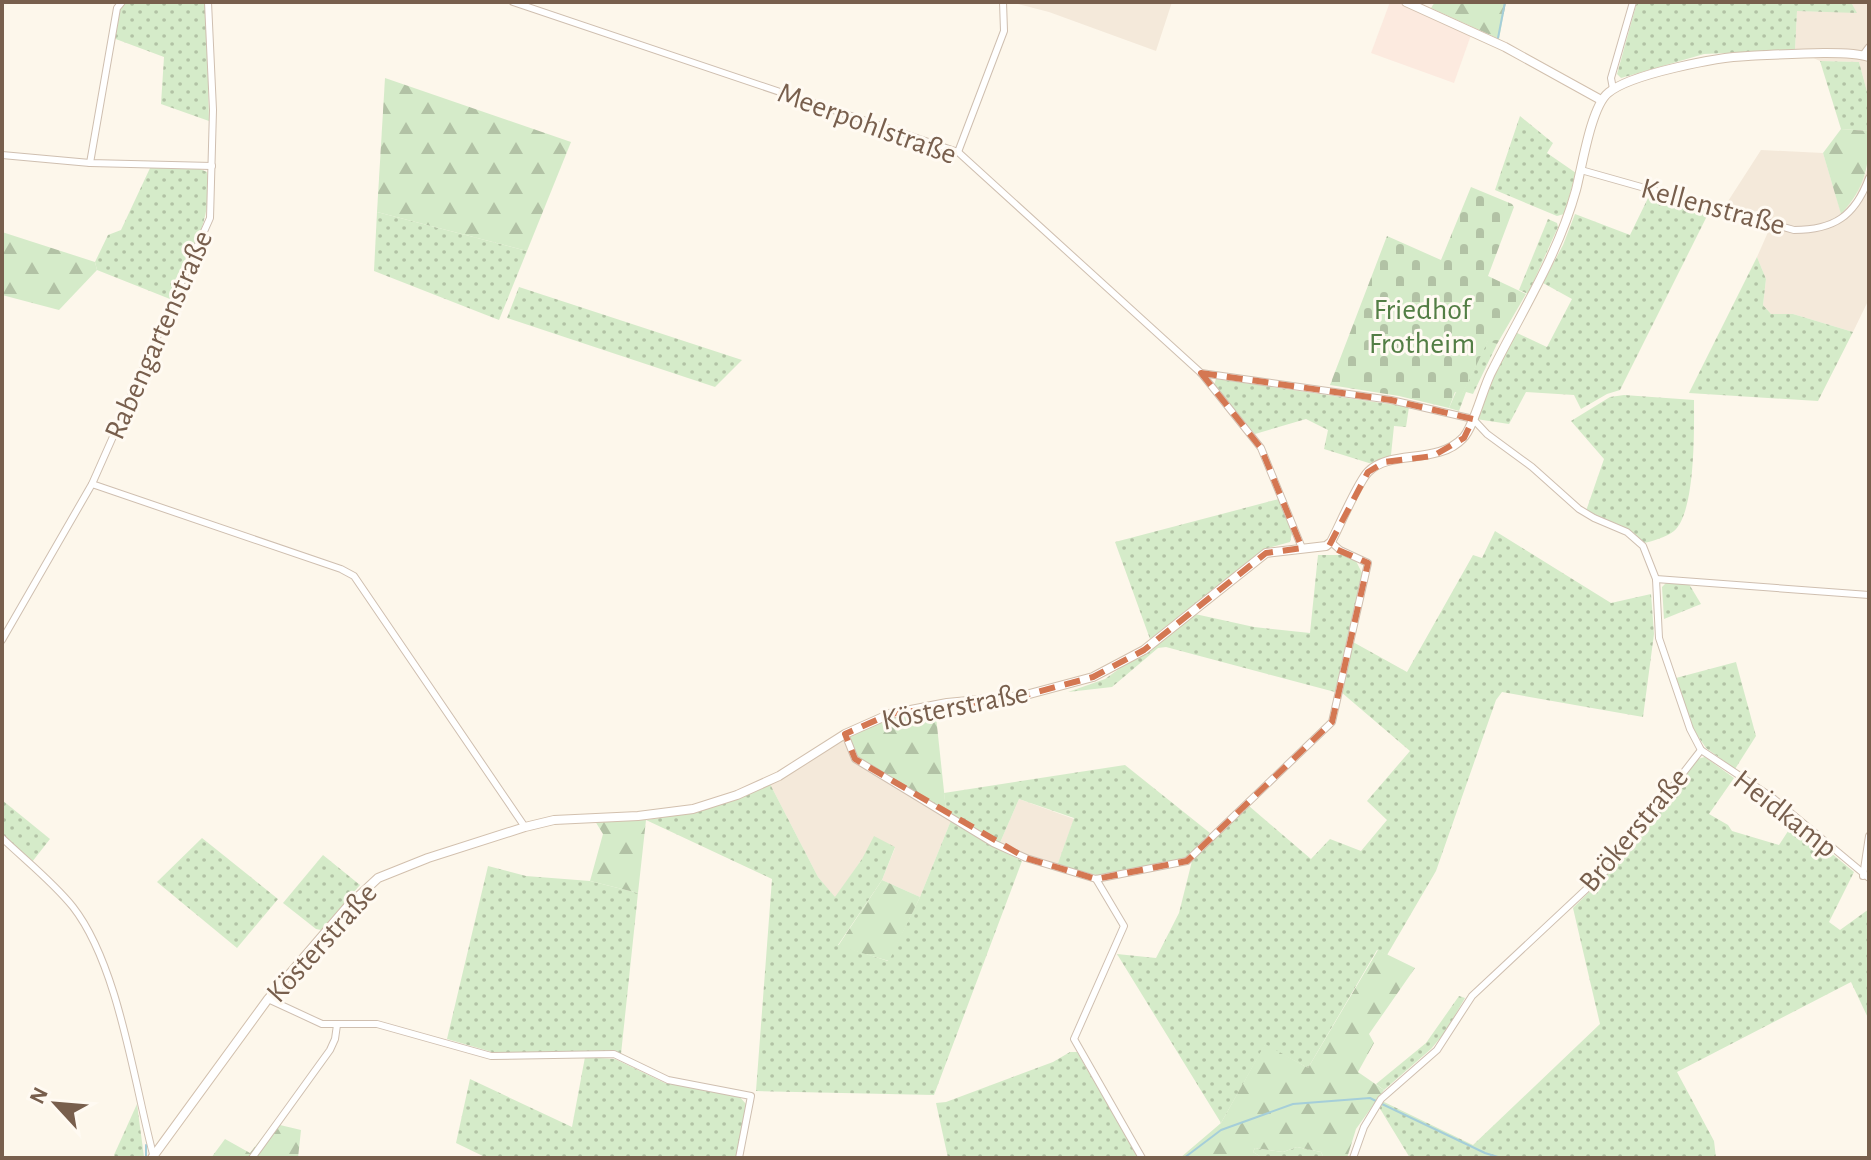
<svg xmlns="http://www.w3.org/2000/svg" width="1871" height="1160" font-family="'Alegreya Sans',sans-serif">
<defs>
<pattern id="green-dots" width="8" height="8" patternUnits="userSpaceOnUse" patternTransform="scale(2)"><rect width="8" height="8" fill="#d5ebc9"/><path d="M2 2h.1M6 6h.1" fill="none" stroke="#b2c2a5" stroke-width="1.8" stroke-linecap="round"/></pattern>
<pattern id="forest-firs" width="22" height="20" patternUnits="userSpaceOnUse" patternTransform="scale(2)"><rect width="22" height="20" fill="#d5ebc9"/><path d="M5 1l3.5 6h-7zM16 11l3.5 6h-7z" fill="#b2c2a5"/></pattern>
<pattern id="cemetery-stones" width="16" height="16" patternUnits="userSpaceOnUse" patternTransform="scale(2)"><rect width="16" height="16" fill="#d5ebc9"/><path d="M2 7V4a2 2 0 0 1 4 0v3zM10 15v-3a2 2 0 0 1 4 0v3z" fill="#b2c2a5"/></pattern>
</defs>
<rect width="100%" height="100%" fill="#fdf7eb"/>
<g fill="#f4e9da">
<path d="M1010,2H1172L1156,51L1049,12Z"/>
<path d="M1851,2H1869V99L1859,62L1820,61L1795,50L1797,11L1856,12Z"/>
<path d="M1761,150L1823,153L1841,213L1855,198L1869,165V299L1853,332L1793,314H1771L1763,305L1766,279L1757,257L1772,223L1723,209Z"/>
<path d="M844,738L952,818L920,897L882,880L895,848L862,859L835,898L818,877L770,784Z"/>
<path d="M1019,799L1074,819L1057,866L999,845Z"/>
</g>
<path fill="#fceadf" d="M1390,2H1396L1471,35L1454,83L1371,53Z"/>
<g fill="url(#green-dots)">
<path d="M125,2H206L209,121L161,104L164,57L113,38L119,9Z"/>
<path d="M1637,2H1851L1857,13L1797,11L1795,50L1704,54L1621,78L1617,74Z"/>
<path d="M1820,61L1859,62L1869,99V131L1841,129Z"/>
<path d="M1520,116L1553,143L1547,153L1576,173L1564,214L1557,216L1495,190Z"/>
<path d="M151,166L200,169L207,172C215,218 188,259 170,299L97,270L95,262L108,235L121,230Z"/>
<path d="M1650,194L1710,210L1620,390L1607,394L1581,409L1574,395L1526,392L1509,424L1476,419L1485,393L1515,332L1547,347L1572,299L1543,283L1563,245L1575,214L1630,235Z"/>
<path d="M377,212L527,251L499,320L374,271Z"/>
<path d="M1548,219L1557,223L1558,227L1528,294L1519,290Z"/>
<path d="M1757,257L1766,279L1763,305L1771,314H1793L1853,332L1818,401L1689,393Z"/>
<path d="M519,287L742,360L715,387L507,318Z"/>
<path d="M1488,340L1497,344L1473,394L1466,392L1459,411L1449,408L1456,392L1462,394Z"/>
<path d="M1216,379L1409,407L1406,427L1394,426L1391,455L1372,464L1324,449L1328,430L1306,419L1255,434L1214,385Z"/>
<path d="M1624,395L1694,400C1694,428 1696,512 1674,531C1666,537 1653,541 1644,543L1629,529L1586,511L1604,459L1571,421L1610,397Z"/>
<path d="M1279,499L1292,533L1290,542L1264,549L1150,639L1115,542Z"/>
<path d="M1495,531L1611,603L1651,594L1654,634L1643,717L1502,692L1496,700L1436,871L1387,955L1377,950L1308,1068L1265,1045L1221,1123L1117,954L1156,958L1179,913L1192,861L1249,806L1311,859L1330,839L1361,851L1387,820L1367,801L1410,751L1341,692L1353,642L1407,672L1473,555L1482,558Z"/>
<path d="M1318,555H1342L1356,561L1362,573L1335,692L1166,647L1158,648L1112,687L1068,692L1105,679L1195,614L1254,627L1310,633Z"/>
<path d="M1666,583L1689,584L1701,604L1664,619L1662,587Z"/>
<path d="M1736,662L1756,736L1735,769L1706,748L1693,729L1676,678Z"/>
<path d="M1705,757L1734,778L1709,814L1728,825L1732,831L1779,845L1794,822L1854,872L1829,922L1840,930L1869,909V1020L1851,982L1677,1072L1714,1141L1716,1158H1410L1379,1107L1382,1101L1473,1145L1600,1024L1573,908L1615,866L1697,759Z"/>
<path d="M1125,765L1210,833L1186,859L1097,875L1057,866L1074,818L1019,799L999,845L946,810L944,793Z"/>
<path d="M770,784L818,877L835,897L862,859L874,836L895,847L882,880L838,945L888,961L920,897L952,818L991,845L1022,861L934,1095L756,1091L772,879L646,820C690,813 730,802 770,784Z"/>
<path d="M2,800L50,839L32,862L2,834Z"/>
<path d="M202,838L278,899L237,948L157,882Z"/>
<path d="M323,855L360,885L321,930L316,929L283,903Z"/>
<path d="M488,866L526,876L590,881L638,893L621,1054L492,1052L447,1039Z"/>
<path d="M1459,996L1465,998L1446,1031L1431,1049L1384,1090L1376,1084L1426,1043Z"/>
<path d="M1070,1052H1077L1139,1158H948L936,1103L946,1102L1053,1062Z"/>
<path d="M585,1057L615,1059L665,1083L738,1095L746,1104L736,1158H487L456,1143L470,1079L572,1127Z"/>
<path d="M137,1104L144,1157L116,1158L114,1155Z"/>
<path d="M1297,1147L1321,1152L1324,1158H1263L1253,1152L1255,1148L1283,1152Z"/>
</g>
<g fill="url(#forest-firs)">
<path d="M1435,2H1506L1499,39L1431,8Z"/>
<path d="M385,78L571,142L527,251L377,212Z"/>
<path d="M1841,129L1869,131C1869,166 1866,187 1841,214L1823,153Z"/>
<path d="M2,232L95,262L97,270L59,310L2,295Z"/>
<path d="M935,707L946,810L856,758L847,735L890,716Z"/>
<path d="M646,820L638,893L590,881L603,834L595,821Z"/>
<path d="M882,880L920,897L889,961L838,946Z"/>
<path d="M1378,950L1415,968L1369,1034L1374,1043L1358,1072L1384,1090L1356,1129L1347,1158H1324L1321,1152L1297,1147L1283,1152L1255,1148L1253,1152L1263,1158H1180L1221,1123L1265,1044L1308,1068Z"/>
<path d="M275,1121L280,1125L301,1130L298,1158H211L225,1139L250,1153Z"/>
</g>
<path fill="url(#cemetery-stones)" d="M1471,187L1512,204L1514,207L1488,276L1526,294L1497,344L1488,341L1462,395L1455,392L1449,408L1399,396L1330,385L1387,236L1441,260Z"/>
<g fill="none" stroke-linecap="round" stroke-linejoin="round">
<g stroke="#a5ced9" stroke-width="2">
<path d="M1498,38L1505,2"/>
<path d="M1382,1104L1485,1153L1501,1158"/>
<path d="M146,1158V1145"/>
<path d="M1184,1158L1221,1130L1293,1104L1370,1098L1376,1101"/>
</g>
<defs>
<g id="street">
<path d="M513,2L958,152L1201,373L1261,448L1302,548"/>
<path d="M1863,55L1869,47"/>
<path d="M1613,89L1611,78L1633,2"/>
<path d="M958,152L1004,31L1003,2"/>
<path d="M2,155L90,163L212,166"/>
<path d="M90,163L117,8L122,2"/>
<path d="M1581,170L1794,230C1834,230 1855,216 1869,178"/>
<path d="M1201,373L1391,400L1473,419L1487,434L1532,467L1579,509L1594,518L1627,532L1643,546L1656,579L1659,638L1690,729L1701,750L1773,798L1869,878"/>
<path d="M92,484L341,569L354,576L525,827"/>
<path d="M1656,579L1869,595"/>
<path d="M2,640L92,484L210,218L213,110L208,2"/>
<path d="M845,734L855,759L993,843L1026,858L1096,879L1187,861L1332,722L1368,563L1340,550L1331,542"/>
<path d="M2,838C25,860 53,882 73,907C119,966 134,1084 154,1158"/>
<path d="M1863,876L1869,836"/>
<path d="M1096,879L1124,926L1074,1039L1142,1158"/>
<path d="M268,999L322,1024H377L491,1056L614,1054L668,1080L751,1096L739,1158"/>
<path d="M252,1158L330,1050L335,1039L337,1025"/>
<path d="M1353,1158L1364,1127L1381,1099L1437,1050L1472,996L1611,866L1701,750"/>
</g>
<g id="secondary">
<path d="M1406,2L1505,47L1601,100"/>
<path d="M152,1158L268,999L347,907L378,878L428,858L525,827L554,820L638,816L693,809L737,795L779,776L845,734L890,714L947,703L1022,696L1093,677L1144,650L1266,553L1326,546L1331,542C1339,527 1358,482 1368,472C1390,449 1438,465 1463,438C1474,427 1483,387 1492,371C1522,311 1558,255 1576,190C1582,167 1591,107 1608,93C1630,74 1718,57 1748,56C1775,55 1847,49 1869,57"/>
</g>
</defs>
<use href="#street" stroke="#cfbfb0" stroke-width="8"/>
<use href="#secondary" stroke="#d2c0ae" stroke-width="10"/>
<use href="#street" stroke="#fff" stroke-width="6"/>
<use href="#secondary" stroke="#fff" stroke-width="8"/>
</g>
<path fill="none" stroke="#d47752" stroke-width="6" stroke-dasharray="16 10" stroke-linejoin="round" d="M1201,373L1391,400L1473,419L1464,438L1433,456L1385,462L1368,472L1329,546L1368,563L1332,722L1187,861L1096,879L1026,858L855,759L845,734L890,714L1022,696L1093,677L1144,650L1266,553L1302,548L1261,448Z"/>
<g text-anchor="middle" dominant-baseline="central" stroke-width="6" stroke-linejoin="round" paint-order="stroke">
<g font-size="30" fill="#785f4d" stroke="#fffaf2">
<text transform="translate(867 124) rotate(20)">Meerpohlstraße</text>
<text transform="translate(1713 207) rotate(15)">Kellenstraße</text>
<text transform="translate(159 335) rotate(-66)">Rabengartenstraße</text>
<text transform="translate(955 707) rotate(-11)">Kösterstraße</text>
<text transform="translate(1785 814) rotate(38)">Heidkamp</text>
<text transform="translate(1634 830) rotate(-50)">Brökerstraße</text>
<text transform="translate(322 943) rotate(-48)">Kösterstraße</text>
</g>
<g font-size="30" fill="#537e45" stroke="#fffaf2">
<text x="1422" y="310">Friedhof<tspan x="1422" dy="34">Frotheim</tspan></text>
</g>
</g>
<rect width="1871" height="1160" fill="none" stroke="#785f4d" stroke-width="8"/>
<g transform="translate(56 1104) rotate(296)" stroke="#fffaf2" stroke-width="6" paint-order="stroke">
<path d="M0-6L14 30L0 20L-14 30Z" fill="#785f4d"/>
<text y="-12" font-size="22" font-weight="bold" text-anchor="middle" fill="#785f4d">N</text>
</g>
</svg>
